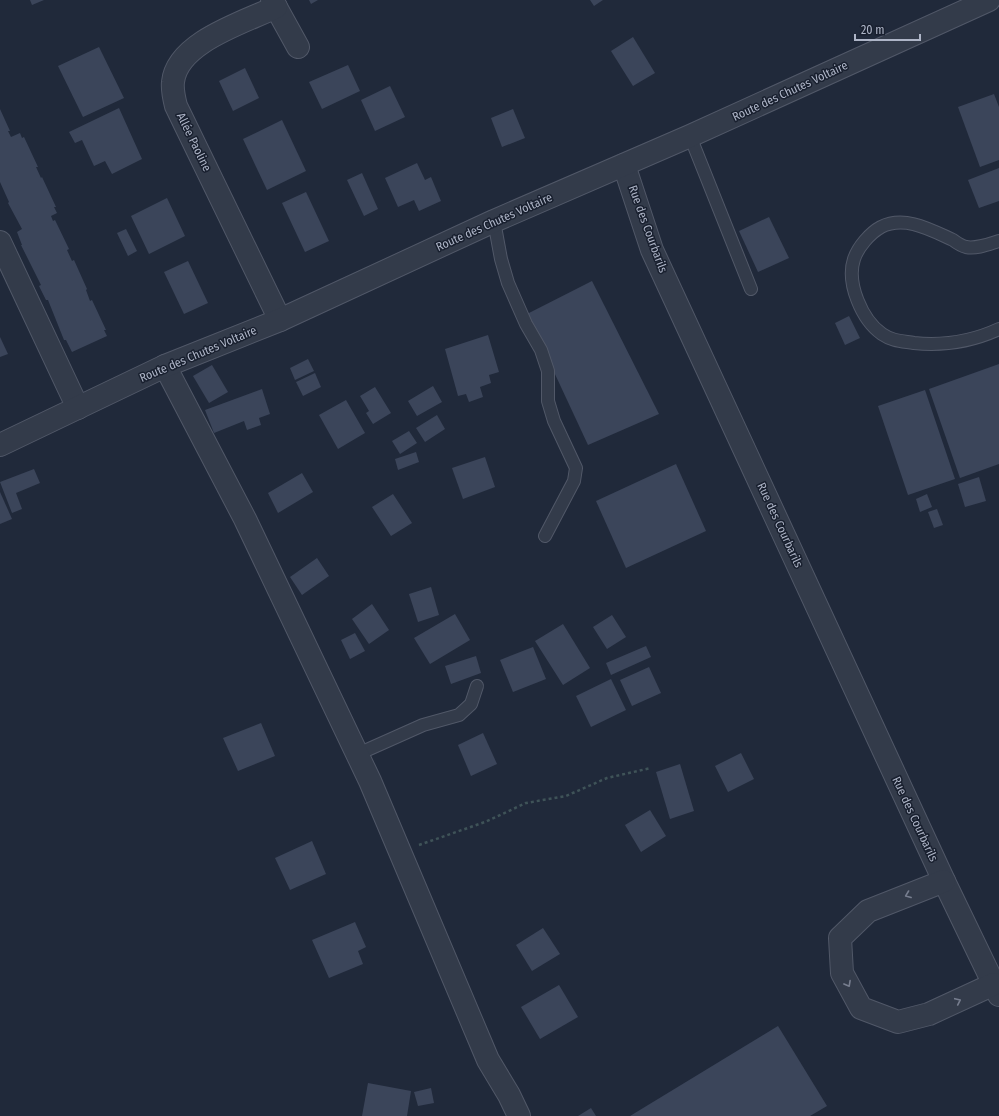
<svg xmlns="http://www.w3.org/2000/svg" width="999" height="1116" font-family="'Fira Sans Condensed',sans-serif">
<rect width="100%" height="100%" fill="#20293a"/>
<g fill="#3b455a">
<path d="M30,0H44L32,5Z"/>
<path d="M309,0H318L311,4Z"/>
<path d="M590,0H603L594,6Z"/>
<path d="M633,37L655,73L633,86L611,51Z"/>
<path d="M99,47L124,98L83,117L58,66Z"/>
<path d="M348,65L360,91L322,109L309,82Z"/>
<path d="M245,68L259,98L233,111L219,81Z"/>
<path d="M390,86L405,117L375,131L361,100Z"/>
<path d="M994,94L999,107V160L980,167L958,107Z"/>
<path d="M119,108L142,159L112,174L105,161L94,166L82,140L75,143L69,132Z"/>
<path d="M0,109L10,131H8L11,137L20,133L22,138L24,137L38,167H36L41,178L42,177L56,207H54L57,213L51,216L53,221L55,220L69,249L67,250L72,261L74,260L87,289L86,290L90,301L92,300L106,330H104L107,336L72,352L66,340H64L48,300H46L39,286L41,285L21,245H22L17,232L22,229L8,203L9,202L0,182Z"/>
<path d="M513,109L525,138L502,147L491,118Z"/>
<path d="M282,120L306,171L267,190L243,139Z"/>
<path d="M417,163L425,180L431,177L441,201L419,211L414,200L398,207L385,178Z"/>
<path d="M999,168V201L979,208L968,180Z"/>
<path d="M362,173L378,209L364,216L347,180Z"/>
<path d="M306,192L329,241L305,252L282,203Z"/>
<path d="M167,198L185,236L149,254L131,216Z"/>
<path d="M769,217L789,258L758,272L739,231Z"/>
<path d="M126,229L137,251L128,256L117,233Z"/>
<path d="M188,261L208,303L184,314L164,272Z"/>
<path d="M592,281L659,414L588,445L527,314Z"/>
<path d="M849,316L860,338L845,345L835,323Z"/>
<path d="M488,335L499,372L489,375L491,383L480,387L483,397L469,402L466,394L458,396L445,349Z"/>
<path d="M0,337L8,354L0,357Z"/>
<path d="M308,359L314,371L295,380L290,368Z"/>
<path d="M999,364V464L960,478L929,389Z"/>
<path d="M212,365L228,392L209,403L193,376Z"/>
<path d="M315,373L321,387L303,396L296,382Z"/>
<path d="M433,386L442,402L417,416L408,401Z"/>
<path d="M375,387L391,413L373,424L366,413L369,411L360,396Z"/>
<path d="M262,389L270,414L259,418L261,425L247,430L244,421L214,433L205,410Z"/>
<path d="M925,390L955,479L908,495L878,406Z"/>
<path d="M346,400L365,433L338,449L319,415Z"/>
<path d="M437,415L445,429L425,442L416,428Z"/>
<path d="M409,431L417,443L400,454L392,441Z"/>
<path d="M416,452L419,462L398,470L395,459Z"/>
<path d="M485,457L495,487L463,499L452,468Z"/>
<path d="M676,464L706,531L626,568L596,501Z"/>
<path d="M34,469L40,483L16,493L22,509L12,513L0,482Z"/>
<path d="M302,473L313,492L278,513L268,493Z"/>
<path d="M979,477L986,501L965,507L958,484Z"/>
<path d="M0,492L12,519L0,524Z"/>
<path d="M393,494L412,523L391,536L372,507Z"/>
<path d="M927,494L932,507L920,512L916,499Z"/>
<path d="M937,509L943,525L934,528L928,512Z"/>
<path d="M317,558L329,576L302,595L290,577Z"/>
<path d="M431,587L439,615L418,622L409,594Z"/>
<path d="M372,604L389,630L369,644L352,619Z"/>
<path d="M455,614L470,640L430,664L414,638Z"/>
<path d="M612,615L626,637L607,649L593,627Z"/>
<path d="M563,624L590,668L563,685L535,641Z"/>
<path d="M355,633L365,651L350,659L341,640Z"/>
<path d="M646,646L651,657L611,675L606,663Z"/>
<path d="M533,647L546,679L513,692L500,660Z"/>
<path d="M476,656L481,673L451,684L445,666Z"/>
<path d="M649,667L661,693L632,706L620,680Z"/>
<path d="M611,679L626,710L591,727L576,696Z"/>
<path d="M261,723L275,756L238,771L223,738Z"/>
<path d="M483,733L497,764L471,776L458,745Z"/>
<path d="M741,753L754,779L728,792L715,766Z"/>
<path d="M680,764L694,811L670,819L656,772Z"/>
<path d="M650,810L666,836L641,852L625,825Z"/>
<path d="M312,841L326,874L290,890L275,858Z"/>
<path d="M355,922L366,947L358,951L363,964L329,978L312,940Z"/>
<path d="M543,928L560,954L532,971L516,945Z"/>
<path d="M559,985L578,1017L540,1039L521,1007Z"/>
<path d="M778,1026L827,1106L810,1116H630Z"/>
<path d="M368,1083L411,1091L407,1116H362Z"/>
<path d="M431,1088L434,1103L418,1106L414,1092Z"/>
<path d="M591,1108L596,1116H578Z"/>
</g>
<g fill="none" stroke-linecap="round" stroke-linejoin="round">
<defs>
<g id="service">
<path d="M690,136L751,289"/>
<path d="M494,221L501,259L508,283L526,324L541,350L548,371V401L554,421L576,468L574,481L545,536"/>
<path d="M999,241C989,244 977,249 966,247C962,246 957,243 953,240C931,230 905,215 881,227C870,233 858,247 854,259C846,283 862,320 882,334C892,341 902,341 914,343C944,346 971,342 999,329"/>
<path d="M358,754L423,725L459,715L471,704L477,686"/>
</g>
<g id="minor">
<path d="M272,0L298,47"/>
<path d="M276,7C245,22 177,42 173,82C172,90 174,98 176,106L280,320"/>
<path d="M624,165L652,250L944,881L999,995"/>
<path d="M0,242L78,408"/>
<path d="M165,366L245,519L370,781L488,1060L509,1095L519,1116"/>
<path d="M0,445L165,366L280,320L494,221L690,136L989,0"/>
<path d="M944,881L868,911L840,938L842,973L861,1008L898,1022L929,1014L994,984"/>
</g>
</defs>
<use href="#service" stroke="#515868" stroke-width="14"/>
<use href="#minor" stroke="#515868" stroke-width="24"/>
<path stroke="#3f5358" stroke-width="2.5" stroke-dasharray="3 3" stroke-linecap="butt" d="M419,845L485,822L526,803L566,796L607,778L651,768"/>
<use href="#service" stroke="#333b4a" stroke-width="12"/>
<use href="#minor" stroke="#333b4a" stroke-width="22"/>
</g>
<defs><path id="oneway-chevron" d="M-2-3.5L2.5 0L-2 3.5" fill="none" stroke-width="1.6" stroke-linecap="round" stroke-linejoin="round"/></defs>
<g stroke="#777e8f">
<use href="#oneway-chevron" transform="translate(908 895) rotate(159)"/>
<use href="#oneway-chevron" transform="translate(848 984) rotate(61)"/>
<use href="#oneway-chevron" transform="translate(958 1001) rotate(-25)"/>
</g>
<g text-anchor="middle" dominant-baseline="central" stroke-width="3" stroke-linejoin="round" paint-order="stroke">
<g font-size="12" fill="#aeb5c7" stroke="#19202f">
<text transform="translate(790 91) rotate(-25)">Route des Chutes Voltaire</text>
<text transform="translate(194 142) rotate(64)">Allée Paoline</text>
<text transform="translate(494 222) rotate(-24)">Route des Chutes Voltaire</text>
<text transform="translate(648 229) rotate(70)">Rue des Courbarils</text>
<text transform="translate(198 354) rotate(-23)">Route des Chutes Voltaire</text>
<text transform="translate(780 525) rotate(65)">Rue des Courbarils</text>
<text transform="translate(915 819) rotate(65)">Rue des Courbarils</text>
</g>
</g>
<path d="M855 34v6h65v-6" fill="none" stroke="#aeb5c7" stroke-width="2"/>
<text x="861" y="34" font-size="12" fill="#aeb5c7" stroke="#19202f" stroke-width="3" paint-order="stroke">20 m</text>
</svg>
